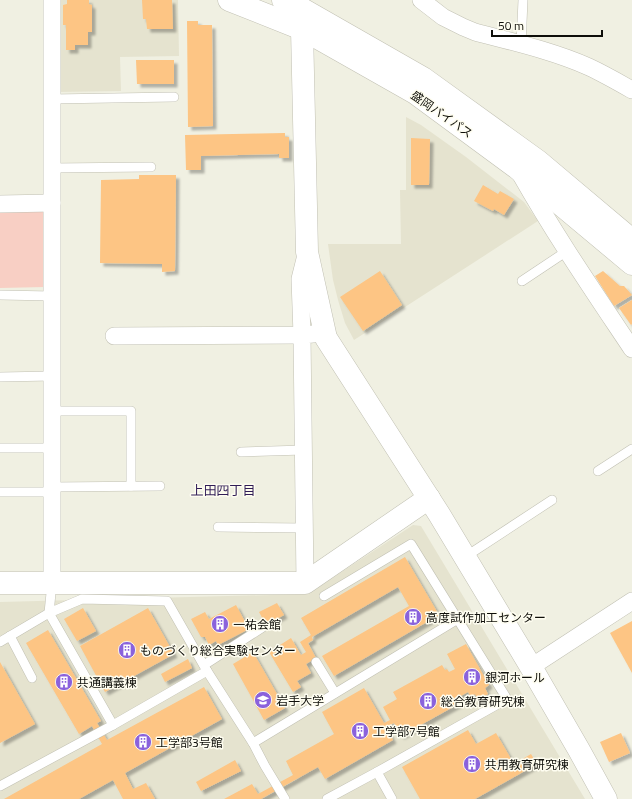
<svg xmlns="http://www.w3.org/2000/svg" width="632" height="799" font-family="'Titillium Web','Noto Sans JP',sans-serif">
<defs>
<filter id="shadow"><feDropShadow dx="3.5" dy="3.5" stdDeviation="1" flood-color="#0004"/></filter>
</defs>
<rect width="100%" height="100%" fill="#f0f0e2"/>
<g fill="#e5e3cf">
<path d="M58,0H178L179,56L120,57L121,91L57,92Z"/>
<path d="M406,117L421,125L466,157L524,202L538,221L354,340L345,323L338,300L333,280L328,244H401L400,190H406Z"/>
<path d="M413,525L421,526L585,799H0V602L308,594Z"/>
</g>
<path fill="#f8cfc4" d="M0,209H44L45,287L0,288Z"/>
<g fill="#fdc584" filter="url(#shadow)">
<path d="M67,0H89V4L92,5V32H88V45H75V50H66V25H63V5L67,4Z"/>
<path d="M142,0H172L173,29H147L146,19H143Z"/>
<path d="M187,21H198V25H212L213,126L188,127Z"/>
<path d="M136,60H174V84H137Z"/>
<path d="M285,133V137H289V158H279V154L201,156V170H186L185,135Z"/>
<path d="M411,138L430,139L429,185H411Z"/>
<path d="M139,175H176L175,271L162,272V264L100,263L101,180L139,179Z"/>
<path d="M483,185L498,194L500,191L514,199L504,215L494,209L493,211L474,201Z"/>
<path d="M380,271L402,305L363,331L340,297Z"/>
<path d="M603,271L620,286H624L632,295L614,306L595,276Z"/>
<path d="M632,300V324L631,325L619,308Z"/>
<path d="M405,557L439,615L334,676L322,656L409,606L398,587L312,637L313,640L308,643L316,658L306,664L311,673L297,681L301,687L293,692L269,652L291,638L301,655L306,652L300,642L311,635L301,618Z"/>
<path d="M277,603L284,615L266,625L259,612Z"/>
<path d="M236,605L249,629L218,645L216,641L209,645L205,637H201L191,619L205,612L209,619Z"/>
<path d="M83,608L96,631L77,641L64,619Z"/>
<path d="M148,608L174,654L105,692L80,646Z"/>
<path d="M632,621V673L610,633Z"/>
<path d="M48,630L101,721L97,723L107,740L204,687L222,719L125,773L133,789L146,783L155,799H123L113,780L79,799H4L102,744L92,726L79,734L26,643Z"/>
<path d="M466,644L489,685L485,688L488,694L478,700L475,694L471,697L468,692L459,697L462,702L401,736L394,723L386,727L393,740L325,779L318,767L261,799H224L252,784L258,794L293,775L286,761L334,734L322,712L364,688L384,723L390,720L383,707L397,699L393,692L442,665L445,670L447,669L449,672L455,669L447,654Z"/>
<path d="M253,652L285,708L264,720L233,664Z"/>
<path d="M188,659L192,668L165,682L161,674Z"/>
<path d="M0,662L35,724L0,743Z"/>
<path d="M468,730L476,744L496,733L514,764L531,754L537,764L475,799H420L402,767Z"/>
<path d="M621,733L630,753L609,762L600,742Z"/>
<path d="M235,760L241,771L201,791L196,782Z"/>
</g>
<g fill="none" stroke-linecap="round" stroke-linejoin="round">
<defs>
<g id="service">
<path d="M521,45L523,0"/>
<path d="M52,99L174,97"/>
<path d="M52,168L151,167"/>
<path d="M522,281L567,251"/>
<path d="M0,295L52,296"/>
<path d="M0,377L52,376"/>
<path d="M52,411H131V486"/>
<path d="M0,448H52"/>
<path d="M241,452L304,450"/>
<path d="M598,471L632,449"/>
<path d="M52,487L160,486"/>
<path d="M0,492H52"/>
<path d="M218,527L304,528"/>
<path d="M465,557L552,500"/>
<path d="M52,583L49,613L82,599L167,601L207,671L253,743L265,766L285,799"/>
<path d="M324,596L411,544L507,699L377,772L327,799"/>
<path d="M10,636L32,678"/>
<path d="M0,642L49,613L113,725"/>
<path d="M316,662L335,693"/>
<path d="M204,665L263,627"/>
<path d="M253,743L458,619"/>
<path d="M377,772L392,799"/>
<path d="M0,786L113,725L207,671"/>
</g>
<g id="minor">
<path d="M52,0V583"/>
<path d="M421,0L443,17L463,27L475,32C513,42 553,51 589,67C604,74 618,82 632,90"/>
<path d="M521,175C555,235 594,292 632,349"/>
<path d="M0,204L52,203"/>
<path d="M114,336L302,335L300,279L306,255"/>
<path d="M305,583L302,335L313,334"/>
<path d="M531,667L632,601"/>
</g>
<g id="tertiary">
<path d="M304,13L302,29L307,252L326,338L439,514L531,667L579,750L606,799"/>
<path d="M0,583H305L429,498"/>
</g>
<g id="trunk">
<path d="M229,0L302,29L415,93L517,168L632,264"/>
<path d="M283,0L304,10L423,78L538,161L632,240"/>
</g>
</defs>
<use href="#service" stroke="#c1c0b3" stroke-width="10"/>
<use href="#minor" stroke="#c1c0b3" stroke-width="18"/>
<use href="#tertiary" stroke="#c1c0b3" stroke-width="23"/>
<use href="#trunk" stroke="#c1c0b3" stroke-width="23"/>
<use href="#service" stroke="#fff" stroke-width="9"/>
<use href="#minor" stroke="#fff" stroke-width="17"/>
<use href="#tertiary" stroke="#fff" stroke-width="22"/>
<use href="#trunk" stroke="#fff" stroke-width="22"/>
</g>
<defs>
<symbol id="building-disc" viewBox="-11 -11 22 22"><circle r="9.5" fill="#8a62dc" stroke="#fefdf0"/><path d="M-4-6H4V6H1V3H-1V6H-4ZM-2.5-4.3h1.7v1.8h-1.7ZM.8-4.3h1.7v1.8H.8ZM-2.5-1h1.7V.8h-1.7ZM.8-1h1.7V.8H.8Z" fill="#fff"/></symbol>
<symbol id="university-disc" viewBox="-11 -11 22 22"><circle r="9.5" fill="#8a62dc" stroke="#fefdf0"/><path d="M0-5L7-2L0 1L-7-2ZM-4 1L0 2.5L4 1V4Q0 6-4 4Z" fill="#fff"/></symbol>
</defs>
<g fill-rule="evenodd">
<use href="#building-disc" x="403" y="607" width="20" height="20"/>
<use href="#building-disc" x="210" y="614" width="20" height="20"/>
<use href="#building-disc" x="117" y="640" width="20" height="20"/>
<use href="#building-disc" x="462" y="667" width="20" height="20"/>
<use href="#building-disc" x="54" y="672" width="20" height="20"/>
<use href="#university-disc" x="253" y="690" width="20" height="20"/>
<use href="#building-disc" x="418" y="691" width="20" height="20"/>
<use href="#building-disc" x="350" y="721" width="20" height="20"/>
<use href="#building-disc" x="133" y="732" width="20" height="20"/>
<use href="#building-disc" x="462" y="754" width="20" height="20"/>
</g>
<g text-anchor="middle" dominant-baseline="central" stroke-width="3" stroke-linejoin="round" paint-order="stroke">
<g font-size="12" fill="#0e0e09" stroke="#fefdf0">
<text transform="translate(442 114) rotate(35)">盛岡バイパス</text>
</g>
<g font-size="12" fill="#0e0e09" stroke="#fefdf0" text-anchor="start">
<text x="426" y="617">高度試作加工センター</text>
<text x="233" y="624">一祐会館</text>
<text x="140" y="650">ものづくり総合実験センター</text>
<text x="485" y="677">銀河ホール</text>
<text x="77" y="682">共通講義棟</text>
<text x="276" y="700">岩手大学</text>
<text x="441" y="701">総合教育研究棟</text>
<text x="373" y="731">工学部7号館</text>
<text x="156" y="742">工学部3号館</text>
<text x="485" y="764">共用教育研究棟</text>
</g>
<g font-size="13" fill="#301c56" stroke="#fefdf0">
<text x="223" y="490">上田四丁目</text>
</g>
</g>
<path d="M492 30v6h110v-6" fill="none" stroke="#0e0e09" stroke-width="2"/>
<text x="498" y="30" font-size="12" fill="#0e0e09" stroke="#fefdf0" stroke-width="3" paint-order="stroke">50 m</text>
</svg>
